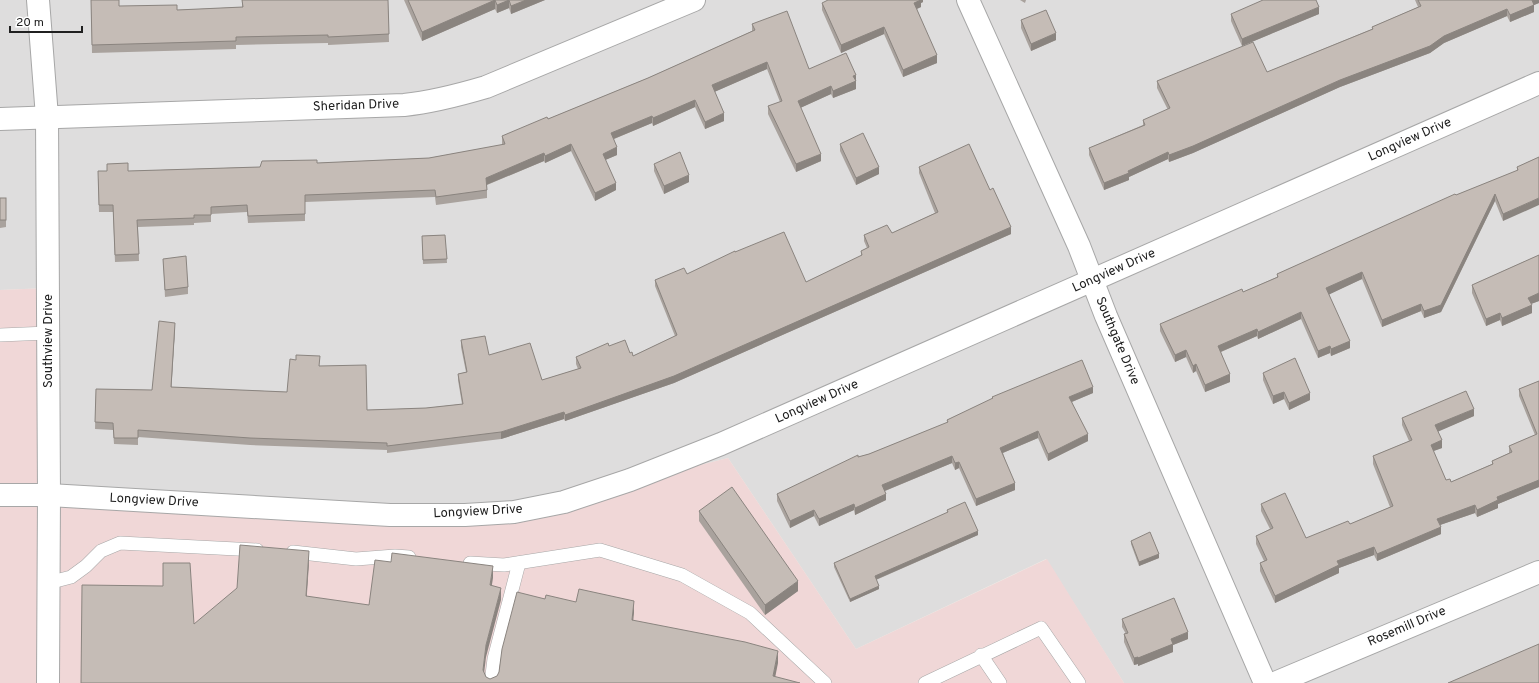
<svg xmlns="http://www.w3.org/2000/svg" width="1539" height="683" font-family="Overpass,sans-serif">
<rect width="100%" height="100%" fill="#f0ede7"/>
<path fill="#dedddd" d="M0,0H1539V683H1124L1046,559L856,649L728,458L514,512L49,495L48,288L0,290Z"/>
<path fill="#f0d7d7" d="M48,288L49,495L514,512L728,458L856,649L1047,559L1124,683H0V290Z"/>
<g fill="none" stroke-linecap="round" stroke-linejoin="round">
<defs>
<g id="lane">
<path d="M0,335L48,333"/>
<path d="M293,552L356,559L395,556L409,557"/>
<path d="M470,563L504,565L600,550L682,575L750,613L825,683"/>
<path d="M48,583L71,577L86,566L101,551L120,543L257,550"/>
<path d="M981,655L1000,683"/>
<path d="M491,683L494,659L519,563"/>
<path d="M925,683L1041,628L1079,683"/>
</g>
<g id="street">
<path d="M38,0L47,117L49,495L48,683"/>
<path d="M968,0L1079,246L1106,316L1265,683"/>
<path d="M0,119L404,105C433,102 459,95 486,87L694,0"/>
<path d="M0,495H49L390,515H465L514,512L564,502L630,480L721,444L1539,83"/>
<path d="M1275,683L1539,572"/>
</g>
</defs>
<use href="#lane" stroke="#a7a7a7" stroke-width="14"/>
<use href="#street" stroke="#a7a7a7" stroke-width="24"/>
<use href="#lane" stroke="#fff" stroke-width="13"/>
<use href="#street" stroke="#fff" stroke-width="22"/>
</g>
<g fill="#a9a29d">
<path d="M91,0L119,6L177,10L242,7V0H388L389,42L328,45V43L236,45V49L92,53Z"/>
<path d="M404,0H545L511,14L509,8L497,13L495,9L422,41Z"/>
<path d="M923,0V2L921,3V7L917,9L937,63L903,77L884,34L841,53L822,10V3Z"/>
<path d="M1020,0H1026L1025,3Z"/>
<path d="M1415,0H1539V3L1534,5V12L1510,22L1507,16L1444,43L1430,53L1340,87L1193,153L1169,162L1168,159L1129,177V180L1104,190L1089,155V148L1143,125V120L1168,110L1157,88V81L1267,72L1372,29V27L1418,7Z"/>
<path d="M1231,14H1319L1242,46L1231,21Z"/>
<path d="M1021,20L1056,40L1031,51L1021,28Z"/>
<path d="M752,24L809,69L856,83V89L833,98L831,94L800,108L821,161L796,172L768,114V106L780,102L767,69L714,92L724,121L705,129L695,107L653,126L652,123L614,139L617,155L605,160L616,190L595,201L571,151L545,163L544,161L487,185V198L436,205L435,197L305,202V221L248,223L247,212L211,214V222L194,223V225L138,227L139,261L115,262L113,212H99L98,179L128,171L260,167L317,163L429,158L502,145V136L548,119L648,78L752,31Z"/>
<path d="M840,144L879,174L856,185L840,151Z"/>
<path d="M1539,157L1503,221L1495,201L1441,312L1424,318L1421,311L1382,327L1362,279L1329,294L1350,348L1331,356L1330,353L1318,358L1301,319L1258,339L1257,336L1221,352L1230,382L1205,392L1196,371L1193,373L1186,357L1175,362L1160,331V324L1243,292L1277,277V274L1456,195L1517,171V167Z"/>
<path d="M654,164L689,182L664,194L654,171Z"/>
<path d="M919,167L990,190L1011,234L674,383L565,421L564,419L501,439L387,453V450L250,445L138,437V445L114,444L113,430L95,429L96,389L152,390L175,329L171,387L287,392L296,360V355L320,366L367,410L426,408L462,404L458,380V374L466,372L461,347V340L489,355L542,380L578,369L576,364V357L609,346L630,353L633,356L675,336L655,286V280L687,274L735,252L806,282L861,256V251L867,248L864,241V235L892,233L935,213L919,173Z"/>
<path d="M0,198H6V227L0,228Z"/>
<path d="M445,235L447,263L423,264L422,236Z"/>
<path d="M1539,255V301L1531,304L1532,313L1502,326L1500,320L1486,326L1472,293V285Z"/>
<path d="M163,259L188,287V294L165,297Z"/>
<path d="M1263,373L1310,400L1289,410L1284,399L1273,404L1263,380Z"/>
<path d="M1539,381V487L1498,504V508L1477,517L1475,513L1440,525L1441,534L1377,561L1374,555L1339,568V573L1275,603L1260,571V563L1264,561L1256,544V536L1270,529L1261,511V504L1306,538L1350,524L1390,507L1373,464V456L1409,441L1402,425V418L1474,416L1438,431L1442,448L1433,451L1446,480L1451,482L1492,464V461L1509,453V446L1535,435L1519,396V389Z"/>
<path d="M1093,393L1072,402L1088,441L1048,461L1038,438L1003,453L1015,490L976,506L959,468L955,470L952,463L885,491L886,500L855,515L854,510L819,526L814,516L790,528L777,501V494L858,457L869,454L947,423V420L992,399V397Z"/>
<path d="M947,510L978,535L876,580L879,589L850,602L834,567V563L947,513Z"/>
<path d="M699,511L798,591L765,615L699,521Z"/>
<path d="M1131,541L1159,558L1139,566L1131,544Z"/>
<path d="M1122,619L1188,639L1173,645V652L1138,666V664L1134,665L1124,642V634H1126L1122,627Z"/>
</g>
<g fill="#8a847f">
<path d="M495,0V9L422,41V32Z"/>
<path d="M509,0V8L497,13V5Z"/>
<path d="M526,0H545L511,14V6Z"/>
<path d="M919,0H923V2L921,3V7L914,10V3Z"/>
<path d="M1531,0H1539V3L1534,5V12L1510,22V15Z"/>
<path d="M1319,7V14L1242,46V39Z"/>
<path d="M1507,9V16L1444,43L1430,53L1340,87L1193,153L1169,162V155L1340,80L1444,36Z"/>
<path d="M884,27V34L841,53V45Z"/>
<path d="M1056,33V40L1031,51V44Z"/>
<path d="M937,55V63L903,77V70Z"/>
<path d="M767,62V69L712,93V85Z"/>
<path d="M856,75V89L833,98V91L853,76Z"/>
<path d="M831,86V94L798,109V101Z"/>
<path d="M695,100V107L653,126V118Z"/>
<path d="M724,113V121L705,129V122Z"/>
<path d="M652,116V123L611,140V133Z"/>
<path d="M571,144V151L545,163V156Z"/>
<path d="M617,147V155L603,161V154Z"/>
<path d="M1168,152V159L1129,177V180L1104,190V183L1128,171Z"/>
<path d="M544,153V161L486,185V178Z"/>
<path d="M821,154V161L796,172V164Z"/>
<path d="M879,167V174L856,185V178Z"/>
<path d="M689,175V182L664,194V186Z"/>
<path d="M616,183V190L595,201V193Z"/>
<path d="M1495,194V201L1441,312L1424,318V311Z"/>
<path d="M1539,198V205L1503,221V214Z"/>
<path d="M1011,227V234L674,383L565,421V415Z"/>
<path d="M1362,272V279L1326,296V288Z"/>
<path d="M1539,293V301L1528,305V298Z"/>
<path d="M1421,304V311L1382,327V320Z"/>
<path d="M1532,305V313L1502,326V318Z"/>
<path d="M1301,312V319L1258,339V332Z"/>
<path d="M1500,313V320L1486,326V319Z"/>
<path d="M175,323V329L171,394V387Z"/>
<path d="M1257,329V336L1218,353V346Z"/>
<path d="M1350,341V348L1331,356V349Z"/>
<path d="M1330,346V353L1318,358V351Z"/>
<path d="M1186,350V357L1175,362V355Z"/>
<path d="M1196,364V371L1193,373V366Z"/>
<path d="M1230,374V382L1205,392V385Z"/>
<path d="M1093,387V393L1069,403V397Z"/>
<path d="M1284,392V399L1273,404V396Z"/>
<path d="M1310,393V400L1289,410V403Z"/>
<path d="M1474,409V416L1435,433V425Z"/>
<path d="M564,412V419L501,439V432Z"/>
<path d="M1038,431V438L1000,454V448Z"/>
<path d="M1088,434V441L1048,461V454Z"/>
<path d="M1442,440V448L1431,452V445Z"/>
<path d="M952,456V463L882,492V485Z"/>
<path d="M959,462V468L955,470V463Z"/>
<path d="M1539,480V487L1498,504V508L1477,517V510L1497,497Z"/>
<path d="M1015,483V490L976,506V499Z"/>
<path d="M886,494V500L855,515V508Z"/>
<path d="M854,504V510L819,526V519Z"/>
<path d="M1475,505V513L1437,526V519Z"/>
<path d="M814,510V516L790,528V521Z"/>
<path d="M1441,527V534L1377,561V554Z"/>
<path d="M978,531V535L875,580V576Z"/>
<path d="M1374,547V555L1339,568V573L1275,603V596L1337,561Z"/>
<path d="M309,551V563L306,608V596Z"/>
<path d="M1159,554V558L1139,566V562Z"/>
<path d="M493,566V578L490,597V585Z"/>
<path d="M798,581V591L765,615V605Z"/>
<path d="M879,586V589L850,602V599Z"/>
<path d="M501,588V600L486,657L483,682V670L486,645Z"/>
<path d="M634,601V613L632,632V620Z"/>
<path d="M1188,632V639L1173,645V652L1138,666V658L1171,639Z"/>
<path d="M778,651V663L774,683L773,676Z"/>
<path d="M1138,657V664L1134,665V658Z"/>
</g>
<g fill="#c5bcb6" stroke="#8a847f">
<path d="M91,0H119V6L177,5V10L243,7L242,0H388L389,34L328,37V35L236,37V41L92,45Z"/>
<path d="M408,0H526L511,6L509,0L497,5L495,0L422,32Z"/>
<path d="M828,0H921L914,3L937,55L903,70L884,27L841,45L822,3Z"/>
<path d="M1263,0H1316L1319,7L1242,39L1231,14Z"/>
<path d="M1418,0H1532L1534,5L1510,15L1507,9L1444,36L1430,46L1340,80L1193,146L1169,155L1168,152L1128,171L1129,173L1104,183L1089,148L1145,125L1143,120L1170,108L1157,81L1253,42L1267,72L1373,29L1372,27L1421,6Z"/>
<path d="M1046,10L1056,33L1031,44L1021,20Z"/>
<path d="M787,11L809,69L846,53L856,75L853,76L856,81L833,91L831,86L798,101L821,154L796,164L768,106L782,101L767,62L712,85L724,113L705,122L695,100L653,118L652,116L611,133L617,147L603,154L616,183L595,193L571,144L545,156L544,153L486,178L487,190L436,197L435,190L305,195V214L248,216L247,205L211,207V215H194V218L137,220L139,254L115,255L113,205H99L98,171H107V164L128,163V171L260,167L262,161L317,160V163L429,158L505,144L502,136L547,117L548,119L648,78L755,30L752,24Z"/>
<path d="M863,133L879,167L856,178L840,144Z"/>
<path d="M969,144L990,190L993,188L1011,227L674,376L565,415L564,412L501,432L387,446V443L250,438L138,430V438H114L113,423L95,422L96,389L152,390L159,321L175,323L171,387L287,392L290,359L296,360V355L320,356L319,366L366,365L367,410L426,408L463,404L458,374L467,372L461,340L485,336L489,355L530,343L542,380L581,368L576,357L608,343L609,346L625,340L630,353L632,352L633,356L677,335L655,280L684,268L687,274L735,251V252L784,232L806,282L862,255L861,251L869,247L864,235L887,225L892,233L938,212L919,167Z"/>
<path d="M680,152L689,175L664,186L654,164Z"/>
<path d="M1539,157V198L1503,214L1495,194L1441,305L1424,311L1421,304L1382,320L1362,272L1326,288L1350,341L1331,349L1330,346L1318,351L1301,312L1258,332L1257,329L1218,346L1230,374L1205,385L1196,364L1193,366L1186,350L1175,355L1160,324L1242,289L1243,292L1278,277L1277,274L1455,194L1456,195L1518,170L1517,167Z"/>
<rect x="0" y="198" width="6" height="22"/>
<path d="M445,235L447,259L423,260L422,236Z"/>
<path d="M1539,255V293L1528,298L1532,305L1502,318L1500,313L1486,319L1472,285Z"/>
<path d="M186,256L188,287L165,290L163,259Z"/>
<path d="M1295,358L1310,393L1289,403L1284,392L1273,396L1263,373Z"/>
<path d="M1082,360L1093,387L1069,397L1088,434L1048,454L1038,431L1000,448L1015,483L976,499L959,462L955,463L952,456L882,485L886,494L855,508L854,504L819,519L814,510L790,521L777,494L858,455V457L869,454L948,422L947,420L993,398L992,397Z"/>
<path d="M1539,381V480L1497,497L1498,500L1477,510L1475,505L1437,519L1441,527L1377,554L1374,547L1337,561L1339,565L1275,596L1260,563L1267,560L1256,536L1273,528L1261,504L1285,493L1306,538L1348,521L1350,524L1393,506L1373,456L1412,440L1402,418L1466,391L1474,409L1435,425L1442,440L1431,445L1446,480L1450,479L1451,482L1493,464L1492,461L1512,452L1509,446L1537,434L1519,389Z"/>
<path d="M732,487L798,581L765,605L699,511Z"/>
<path d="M965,502L978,531L875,576L879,586L850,599L834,563L948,512L947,510Z"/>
<path d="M1150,532L1159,554L1139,562L1131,541Z"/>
<path d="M240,545L309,551L306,596L369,605L375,560L391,562L392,553L493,566L490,585L501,588L486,645L483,670L486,677L490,679L497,676L499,672L502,649L517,592L545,599L546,595L576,602L579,589L634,601L632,620L745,642L778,651L773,676L800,683H81L82,585L163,586V563H190L194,624L237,588Z"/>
<path d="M1174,598L1188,632L1171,639L1173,644L1138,658V657L1134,658L1124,634L1128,633L1122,619Z"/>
<path d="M1539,644V683H1448Z"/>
</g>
<g text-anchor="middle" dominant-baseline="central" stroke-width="3" stroke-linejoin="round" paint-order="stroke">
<g font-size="13" fill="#202020" stroke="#fff">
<text transform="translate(356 106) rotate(-2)">Sheridan Drive</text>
<text transform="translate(1410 140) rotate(-24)">Longview Drive</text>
<text transform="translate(1114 271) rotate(-24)">Longview Drive</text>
<text transform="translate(49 341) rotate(-90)">Southview Drive</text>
<text transform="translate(1117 341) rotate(67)">Southgate Drive</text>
<text transform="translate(817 402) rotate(-24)">Longview Drive</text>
<text transform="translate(154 501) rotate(3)">Longview Drive</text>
<text transform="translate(478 512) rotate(-3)">Longview Drive</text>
<text transform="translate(1407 627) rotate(-23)">Rosemill Drive</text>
</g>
</g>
<path d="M10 26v6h72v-6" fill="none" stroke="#202020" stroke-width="2"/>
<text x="16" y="26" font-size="12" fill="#202020" stroke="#ffffff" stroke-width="3" paint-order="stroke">20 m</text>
</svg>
